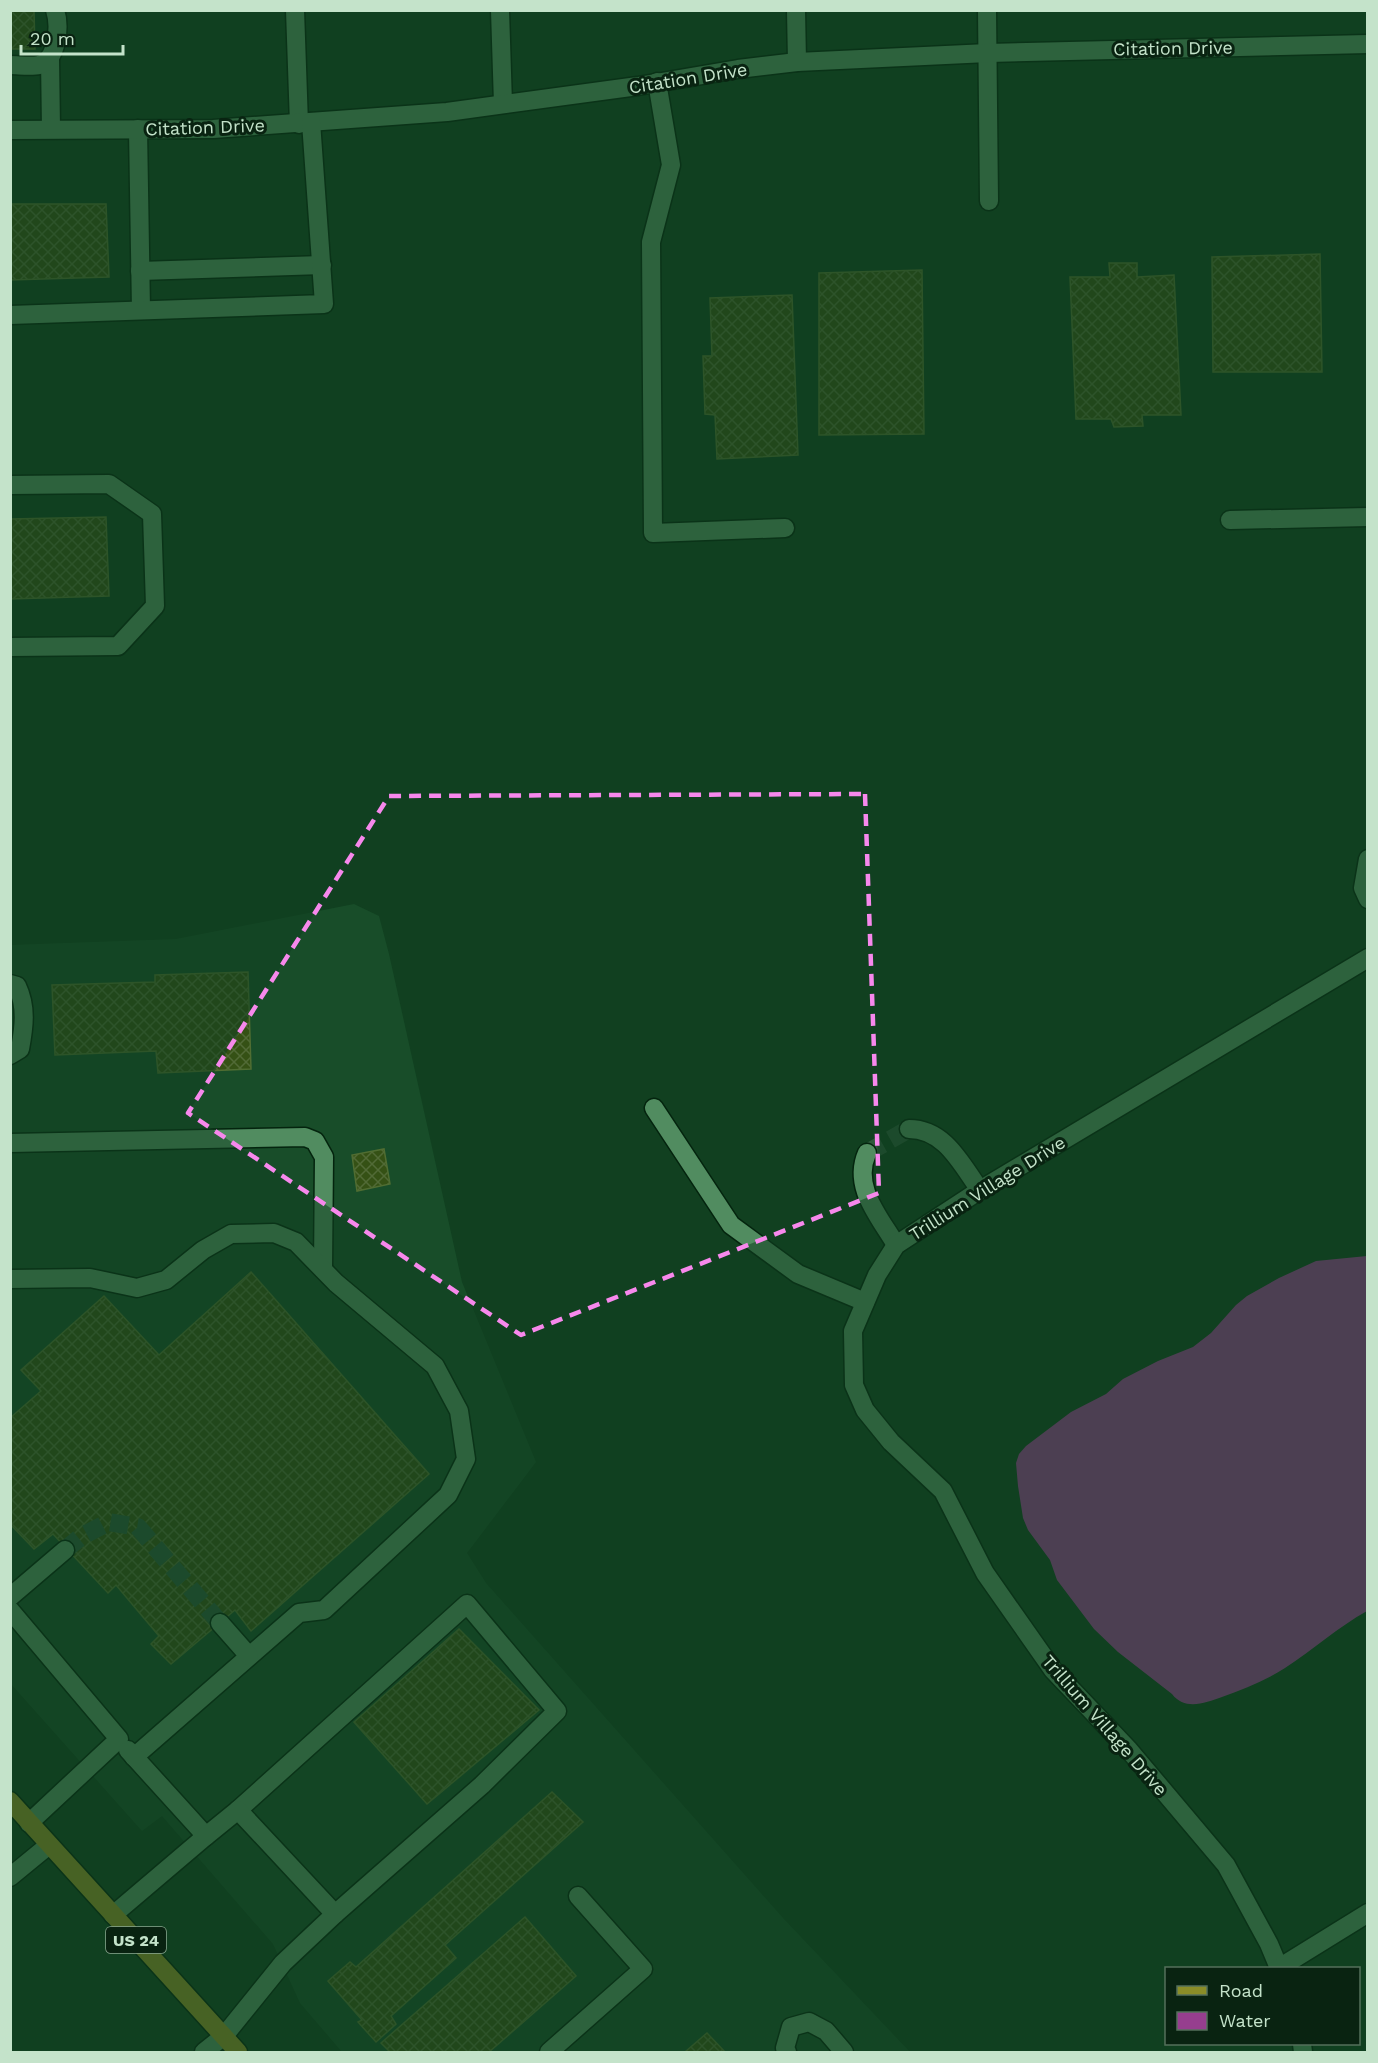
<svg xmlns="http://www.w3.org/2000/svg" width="1378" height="2063" font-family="'Work Sans',sans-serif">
<defs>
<pattern id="building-cross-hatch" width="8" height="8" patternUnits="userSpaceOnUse" patternTransform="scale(1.5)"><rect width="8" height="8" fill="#355115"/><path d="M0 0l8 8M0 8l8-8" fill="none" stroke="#516a36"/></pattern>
</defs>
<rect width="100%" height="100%" fill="#114020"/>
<path fill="#184d29" d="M354,904L379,916L389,954L462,1282L536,1462L467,1553L486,1583L658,1777L783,1918L910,2052H342L300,2003L273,1944L162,1816L142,1831L11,1684L10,945L176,939Z"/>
<path fill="#963e8e" d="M1367,1256V1611C1338,1627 1313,1650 1285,1668C1265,1681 1244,1689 1222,1697C1205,1703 1185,1711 1172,1694L1118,1652L1094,1629L1057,1580L1050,1560L1028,1530L1023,1518L1018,1486L1016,1463L1019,1454L1026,1446L1071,1412L1106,1394L1123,1379L1158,1361L1193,1347L1211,1333L1236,1305L1247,1296L1279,1278L1316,1261Z"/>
<g fill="url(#building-cross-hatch)" stroke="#506d32" stroke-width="1.5">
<path d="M10,10H34L35,49H10Z"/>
<path d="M10,204H106L109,277L10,280Z"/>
<path d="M1320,254L1322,372H1213L1212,257Z"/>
<path d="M1109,263H1137V277L1174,275L1181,415H1142L1143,426L1114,427L1111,419H1076L1070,277H1110Z"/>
<path d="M922,270L924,434L819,435V273Z"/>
<path d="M792,295L798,455L717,459L715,415L705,414L703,356H712L710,298Z"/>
<path d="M106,517L109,596L10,599V519Z"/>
<path d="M248,972L251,1069L158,1073L156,1051L55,1055L52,985L155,982V975Z"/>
<path d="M384,1149L390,1184L357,1191L352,1155Z"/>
<path d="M251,1272L429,1474L251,1631L235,1610L171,1664L151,1644L159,1636L116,1585L108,1593L53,1534L34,1549L10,1524V1418L41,1391L21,1370L104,1296L159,1355Z"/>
<path d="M459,1629L539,1710L427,1804L354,1722Z"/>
<path d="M552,1792L583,1822L445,1945L456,1958L391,2016L396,2024L376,2042L358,2022L362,2020L328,1981L350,1962L356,1967Z"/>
<path d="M525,1917L576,1976L489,2052H390L381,2043Z"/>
<path d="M707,2033L725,2052H685Z"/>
</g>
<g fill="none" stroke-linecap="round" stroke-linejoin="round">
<g stroke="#2c583a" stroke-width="18" stroke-dasharray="18 9" stroke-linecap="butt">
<path d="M867,1153L909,1129"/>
<path d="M65,1550L82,1536L109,1522L138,1527L220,1623"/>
</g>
<defs>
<g id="minor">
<path d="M295,10L299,124"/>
<path d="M500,10L503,104"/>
<path d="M796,10L797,62"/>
<path d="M987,10L989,201"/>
<path d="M50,58L51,129"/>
<path d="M10,65C19,65 31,67 39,65C58,60 60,25 55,10"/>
<path d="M657,82L671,165L651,242L653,533L785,528"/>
<path d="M138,129L141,310"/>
<path d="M10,130L213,129L447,112L638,86L738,69L797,62L988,53L1368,44"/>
<path d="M140,271L322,265"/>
<path d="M10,315L324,304L311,122"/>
<path d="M10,485L109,484L152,514L155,606L118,646L10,647"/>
<path d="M1230,520L1368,517"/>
<path d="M1368,859L1363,888L1368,899"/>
<path d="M10,984L17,986C27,1007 24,1027 20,1049L10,1055"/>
<path d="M654,1108L731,1225L798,1274L865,1302"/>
<path d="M909,1129C945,1129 961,1164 980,1190"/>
<path d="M10,1143L305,1137L315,1141L324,1157L323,1269"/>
<path d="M867,1153C852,1187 879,1216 896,1245"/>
<path d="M10,1279L90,1278L137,1288L166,1280L203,1250L231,1234L274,1233L296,1242L336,1283L435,1366L459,1411L466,1459L448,1495L324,1610L299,1613L134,1757"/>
<path d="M10,1597L65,1550"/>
<path d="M10,1610L119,1739L29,1823"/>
<path d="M220,1623L249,1656"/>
<path d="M238,1810L467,1604L557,1711L482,1785L335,1914"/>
<path d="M10,1877L49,1845"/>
<path d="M113,1915L206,1836L128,1750"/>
<path d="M1279,1968L1269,1944L1226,1865L1129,1750L1053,1670L985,1573L943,1491L891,1442L865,1410L854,1385L853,1331L877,1275L896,1245L980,1190L1368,958"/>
<path d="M1279,1968L1368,1913"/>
<path d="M1302,2044L1303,2052"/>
<path d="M204,2052L224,2036L283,1963L335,1914L238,1810L206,1836"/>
<path d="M549,2052L643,1969L578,1896"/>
<path d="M787,2052L785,2048L791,2027L809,2022L826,2031L844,2052"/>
</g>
<path id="major" d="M10,1801L238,2052"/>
</defs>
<use href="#minor" stroke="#04240e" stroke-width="21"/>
<use href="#major" stroke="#04240e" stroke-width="21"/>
<use href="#minor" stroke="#518c60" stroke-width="18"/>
<use href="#major" stroke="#8a8d28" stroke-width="18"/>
</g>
<path d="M0 0H1378V2063H0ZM865,794L879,1193L521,1335L188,1113L389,796Z" fill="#114020" fill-opacity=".55" fill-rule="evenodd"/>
<path fill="none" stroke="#f788ec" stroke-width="4.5" stroke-dasharray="12 8" stroke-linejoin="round" d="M865,794L879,1193L521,1335L188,1113L389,796Z"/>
<g text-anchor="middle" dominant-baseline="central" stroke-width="6" stroke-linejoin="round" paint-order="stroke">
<rect fill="#092311" stroke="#8ca992" stroke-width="1.5" x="106" y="1927" width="60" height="26" rx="4.5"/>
<g font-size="16" font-weight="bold" fill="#c4e3ca">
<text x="136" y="1940">US 24</text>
</g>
<g font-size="18" fill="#c4e3ca" stroke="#092311">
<text transform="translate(1173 48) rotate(-1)">Citation Drive</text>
<text transform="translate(688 78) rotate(-9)">Citation Drive</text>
<text transform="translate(205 127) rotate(-2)">Citation Drive</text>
<text transform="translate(987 1188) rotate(-32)">Trillium Village Drive</text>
<text transform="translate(1105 1725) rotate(49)">Trillium Village Drive</text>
</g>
</g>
<rect width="1378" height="2063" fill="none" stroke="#c4e3ca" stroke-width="24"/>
<rect x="1165" y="1967" width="195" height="78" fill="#092311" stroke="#54705b" stroke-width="1.5"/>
<rect x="1177" y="1986" width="30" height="9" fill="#8a8d28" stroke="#54705b" stroke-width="1.5"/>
<text x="1219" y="1997" font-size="18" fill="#c4e3ca">Road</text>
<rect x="1177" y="2012" width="30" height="18" fill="#963e8e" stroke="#54705b" stroke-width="1.5"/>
<text x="1219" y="2027" font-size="18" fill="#c4e3ca">Water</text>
<path d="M21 45v9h102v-9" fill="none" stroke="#c4e3ca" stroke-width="3"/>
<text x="30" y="45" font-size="18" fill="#c4e3ca" stroke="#092311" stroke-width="4.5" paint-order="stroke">20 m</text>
</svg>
